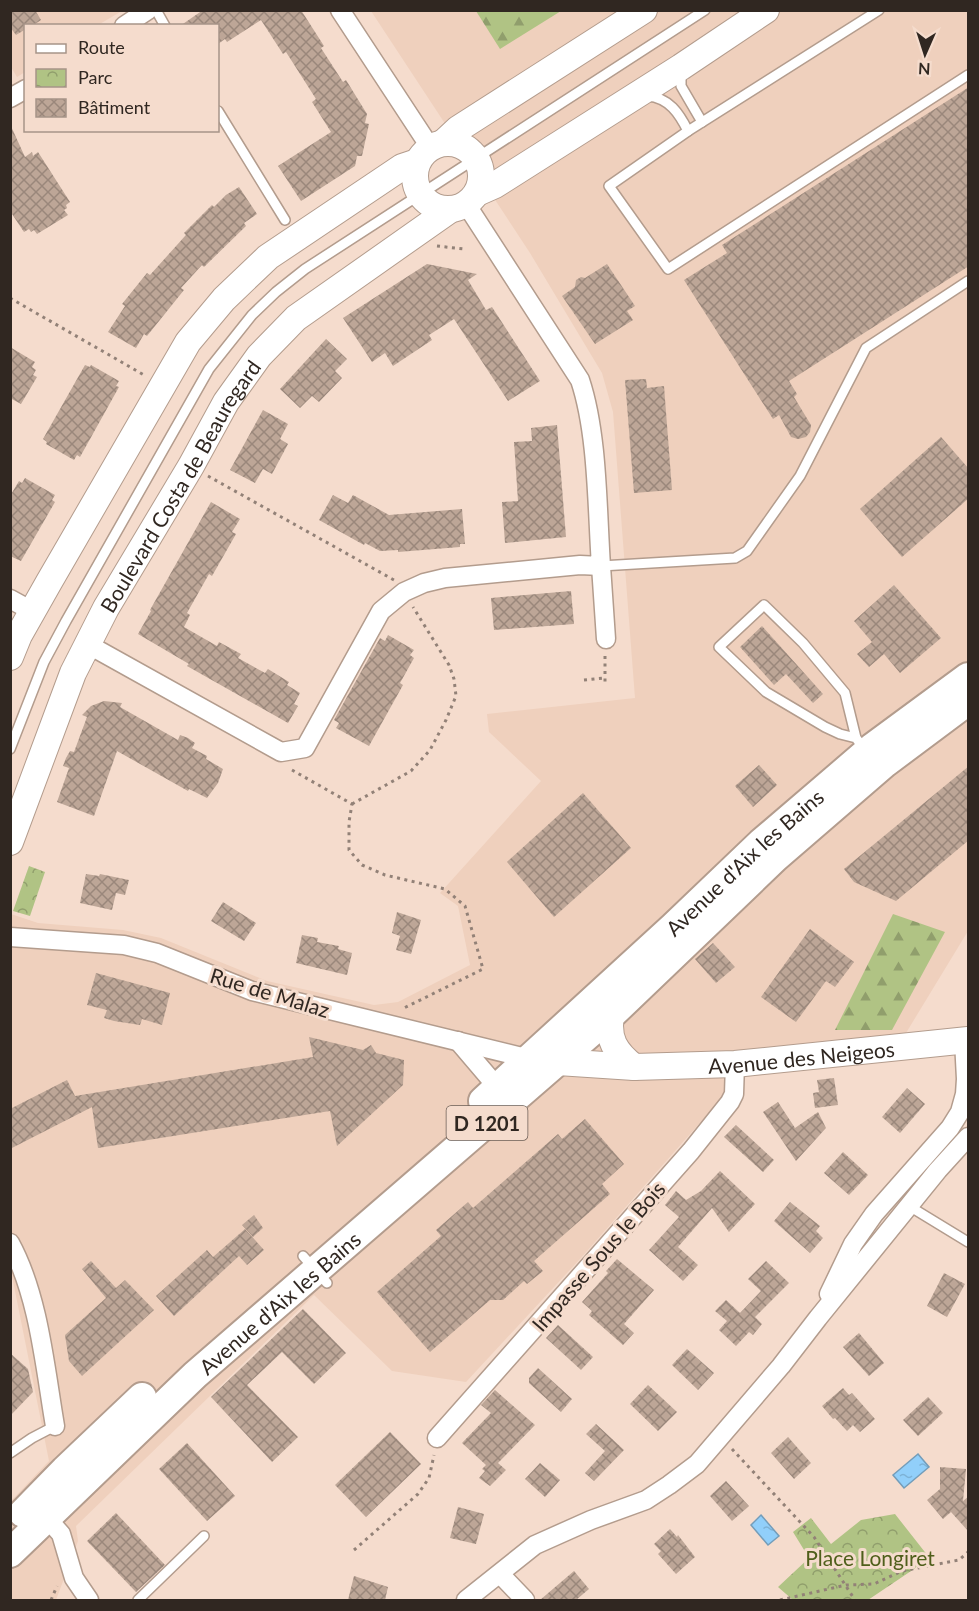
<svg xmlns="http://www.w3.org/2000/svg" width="979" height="1611" font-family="Lato,sans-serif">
<defs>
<pattern id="forest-firs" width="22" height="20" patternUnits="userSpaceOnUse" patternTransform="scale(1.5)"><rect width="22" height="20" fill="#b0c384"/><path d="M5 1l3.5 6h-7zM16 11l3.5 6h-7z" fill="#909e6c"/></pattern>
<pattern id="park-crowns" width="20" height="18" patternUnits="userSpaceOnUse" patternTransform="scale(1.5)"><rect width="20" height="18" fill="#b0c384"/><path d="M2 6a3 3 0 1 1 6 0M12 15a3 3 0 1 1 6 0" fill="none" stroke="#909e6c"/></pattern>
<pattern id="water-ripples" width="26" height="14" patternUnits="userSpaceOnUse" patternTransform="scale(1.5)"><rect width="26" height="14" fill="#91cffa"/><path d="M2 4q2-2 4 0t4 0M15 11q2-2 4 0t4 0" fill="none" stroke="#7db2d6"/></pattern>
<pattern id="building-cross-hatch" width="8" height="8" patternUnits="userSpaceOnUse" patternTransform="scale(1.5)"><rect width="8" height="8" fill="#bda697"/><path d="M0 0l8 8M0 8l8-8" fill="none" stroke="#9a877b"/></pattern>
</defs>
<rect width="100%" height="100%" fill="#f5dccd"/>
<g fill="#efd0bd">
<path d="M11,11H122L98,25L26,26L25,72L17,77L11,67Z"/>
<path d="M371,11H968V931L906,1033L764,1050L580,1259L466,1382L392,1371L314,1295L76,1526L78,1541L56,1600H11L10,1502L49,1461L13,1281L11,1275V914L38,923L123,930L161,938L267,981L374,1005L398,1002L470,965L458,906L440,893L541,781L489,732L487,714L635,698L613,412L602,373L530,253Z"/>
</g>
<g fill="url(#forest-firs)">
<path d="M476,11H561L500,49Z"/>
<path d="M893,914L945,932L892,1030H835Z"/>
</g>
<g fill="url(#park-crowns)">
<path d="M29,866L45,872L30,916L13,911Z"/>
<path d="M895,1514L928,1556L914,1569L868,1600H793L778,1587L809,1558L793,1532L811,1518L831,1544L861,1520Z"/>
</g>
<g fill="url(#water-ripples)" stroke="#749db9" stroke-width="1.5">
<path d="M918,1454L929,1467L904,1488L893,1475Z"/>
<path d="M761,1515L779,1536L768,1545L751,1525Z"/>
</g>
<g fill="url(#building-cross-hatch)">
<path d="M10,10H35L41,20L32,26H26V29L16,35L10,27Z"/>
<path d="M203,10H301L324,46L321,48L343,82L346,80L367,114L365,123L369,124L362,156H357L355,166L301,201L278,166L331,132L312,102L316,99L286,52L283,54L261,20L227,42L225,39L218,44V26H180Z"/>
<path d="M969,87V266L789,381L797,394L794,397L811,425L810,432L806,437L798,439L791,437L779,415L773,419L684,280L727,253L722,245Z"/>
<path d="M10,124L25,157L32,152L33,156L38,152L70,202L66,205L67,208L64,210L68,215L37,234L34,230L31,232L29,229L24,232L10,211Z"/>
<path d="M239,187L257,214L244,223L246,226L204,267L202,265L181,288L184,290L147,336L144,334L136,348L108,332L125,306L122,304L147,273L150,275L186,235L184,233L212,205L214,207L226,195Z"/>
<path d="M427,264L477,274L468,280L486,310L492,307L540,381L508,401L454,319L429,335L432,340L393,366L385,353L372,362L343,318Z"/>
<path d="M607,264L635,306L627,311L633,320L595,344L562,296L575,287L576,280L581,277L585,278Z"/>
<path d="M326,339L347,359L335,371L342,378L319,402L312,396L300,408L280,389Z"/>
<path d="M10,347L35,362L32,367L36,370L33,375L37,377L21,404L10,398Z"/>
<path d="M85,365L90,367L91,365L119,381L116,386L119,387L80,457L77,455L74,460L46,444L47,442L43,439Z"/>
<path d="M646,379L647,388L664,386L672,490L634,493L625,380Z"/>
<path d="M263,410L288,424L280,439L288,444L272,474L263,469L255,483L230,470Z"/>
<path d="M557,425L566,537L505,543L502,502L518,501L514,442L532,441L531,428Z"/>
<path d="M941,437L969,469V498L902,557L860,509Z"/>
<path d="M25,478L55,495L52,500L55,502L21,561L10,556V496L19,481L22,483Z"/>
<path d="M333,495L348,503L353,495L389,515L462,509L465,544H460V547L398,552V550L380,551L365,543L364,545L319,520Z"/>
<path d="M211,502L240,519L232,532L236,534L212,576L209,574L187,613L190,615L184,627L217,646L219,642L241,654L238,658L265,673L268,669L289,682L287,685L300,693L294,704L298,706L288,723L187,666L189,664L138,634L151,611L150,610Z"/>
<path d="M894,585L941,638L900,673L884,654L869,667L857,654L872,642L854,621Z"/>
<path d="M571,591L574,624L494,630L491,598Z"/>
<path d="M762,626L823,694L813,703L786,674L774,685L740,647Z"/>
<path d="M388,635L414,650L410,655L414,658L400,683L403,685L369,746L336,728L339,723L334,720L380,638L385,641Z"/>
<path d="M104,701L122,703L120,707L178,740L180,735L188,738L195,743L192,748L207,756L206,759L223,769L218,783L207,798L189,789L188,791L117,751L94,816L57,802L69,768L63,766L66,758L70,751L74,752L87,717L82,715L91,706Z"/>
<path d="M759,765L777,785L753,807L735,786Z"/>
<path d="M969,766V840L896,901L854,882L844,869Z"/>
<path d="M583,793L631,848L554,917L507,862Z"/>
<path d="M86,874L99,876L100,874L129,880L125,895L116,893L112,910L80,903Z"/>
<path d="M223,902L256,923L244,941L211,921Z"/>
<path d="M397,912L421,920L411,954L396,950L400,936L392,933Z"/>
<path d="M810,929L854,962L835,987L826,981L796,1022L761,997Z"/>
<path d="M302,935L318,938L317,942L339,946L338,949L352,953L347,975L296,963Z"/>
<path d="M713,943L735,967L716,983L695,959Z"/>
<path d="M96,973L170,993L162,1025L142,1019L140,1025L114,1021L104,1018L107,1010L87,1005Z"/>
<path d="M309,1037L363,1050L371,1045L376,1053L404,1060L403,1085L337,1146L330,1111L98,1148L92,1107L10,1149V1109L67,1080L75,1096L313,1057Z"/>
<path d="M834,1078L838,1105L815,1108L813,1093L819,1092L817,1080Z"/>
<path d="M907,1088L925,1104L900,1133L882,1117Z"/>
<path d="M778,1102L795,1128L818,1112L826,1128L796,1161L763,1112Z"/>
<path d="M585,1119L624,1164L602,1184L610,1194L534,1261L543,1271L527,1284L524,1281L503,1300H490L430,1352L377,1292L441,1236L436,1230L468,1202L473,1208L558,1134L562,1139Z"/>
<path d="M736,1125L774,1160L763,1172L724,1137Z"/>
<path d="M843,1152L868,1175L849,1195L824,1173Z"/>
<path d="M720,1171L755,1204L729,1232L712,1208L678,1247L698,1265L683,1281L649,1250L679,1217L665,1205L676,1191L686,1200L701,1191Z"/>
<path d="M790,1202L820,1226L816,1231L823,1238L810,1253L774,1221Z"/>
<path d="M254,1215L263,1228L253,1237L242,1225Z"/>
<path d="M245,1229L264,1250L247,1265L239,1256L174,1316L156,1296L207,1250L213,1257Z"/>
<path d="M617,1259L654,1290L624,1324L634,1333L623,1345L589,1315L592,1311L582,1302L608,1273L606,1271Z"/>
<path d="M91,1261L116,1288L125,1280L154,1310L82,1376L69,1361L65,1335L106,1298L82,1269Z"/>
<path d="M766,1261L789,1283L755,1317L762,1324L753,1335L749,1332L736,1346L719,1330L727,1321L715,1311L726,1300L740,1313L761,1291L748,1279Z"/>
<path d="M944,1273L965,1284L947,1317L927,1306Z"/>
<path d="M303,1309L346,1353L314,1384L282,1352L247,1385L298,1437L272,1462L211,1397Z"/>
<path d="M558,1325L593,1357L581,1370L546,1338Z"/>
<path d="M859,1333L884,1363L869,1376L843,1347Z"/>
<path d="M687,1349L714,1373L698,1390L672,1365Z"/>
<path d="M10,1353L28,1369L33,1392L10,1416Z"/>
<path d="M538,1368L572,1399L561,1412L529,1383V1378Z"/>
<path d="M648,1385L677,1412L658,1431L630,1404Z"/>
<path d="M843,1388L849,1395L852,1393L875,1419L860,1432L853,1425L847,1431L835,1418L833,1419L822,1406Z"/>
<path d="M495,1390L535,1425L498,1463L506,1470L490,1486L479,1478L485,1471L482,1469L486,1465L462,1443L491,1413L481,1405Z"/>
<path d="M928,1397L943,1413L918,1436L903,1420Z"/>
<path d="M596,1424L624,1450L594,1481L585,1473L605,1451L586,1434Z"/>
<path d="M390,1432L421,1464L366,1517L335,1485Z"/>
<path d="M788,1437L811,1463L794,1479L771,1453Z"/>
<path d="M187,1443L235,1496L207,1521L159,1469Z"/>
<path d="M540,1463L560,1480L545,1497L525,1479Z"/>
<path d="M940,1467L966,1469L963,1501L969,1496V1532L951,1512L943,1519L927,1500L940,1489Z"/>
<path d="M726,1481L749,1506L732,1521L710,1496Z"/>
<path d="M458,1507L484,1514L476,1544L450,1538Z"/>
<path d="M116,1513L165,1565L136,1592L87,1541Z"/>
<path d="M670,1529L677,1537L678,1535L695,1557L676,1574L658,1554L661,1551L654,1544Z"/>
<path d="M574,1571L589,1589L576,1600H540Z"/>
<path d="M354,1576L388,1587L385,1600H348Z"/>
</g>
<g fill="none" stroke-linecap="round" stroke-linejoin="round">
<defs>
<g id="lane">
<path d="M156,10L165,26"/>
<path d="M681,71V86L702,122"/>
<path d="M648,96C669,98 679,113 688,131L609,186L668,269L968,75"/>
<path d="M218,111L285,220"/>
<path d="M688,131L879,10"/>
<path d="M601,566L735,558L747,551L800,476L866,348L968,281"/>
<path d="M856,738L840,734L825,727L766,692L719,647L764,605L803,643L845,693L856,738L865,750"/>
<path d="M10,749L44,662L66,621L209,369L252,315L276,292L305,269L705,10"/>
<path d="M909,1206L968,1242"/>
<path d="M303,1256L327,1283"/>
<path d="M10,1453L32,1438L55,1426"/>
<path d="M138,1600L204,1536"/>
</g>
<g id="street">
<path d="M340,10L430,147"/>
<path d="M124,26L148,10"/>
<path d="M10,98L26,89"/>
<path d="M601,566L606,639"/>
<path d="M10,599L32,611"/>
<path d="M89,645L281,752L305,748L381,611L404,592L424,583L445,578L580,565L601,566C597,508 598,434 580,380L466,204"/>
<path d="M10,937L124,945L157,953L252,991L530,1059"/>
<path d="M458,1041L498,1088"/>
<path d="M10,1243C39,1296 45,1368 55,1426"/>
<path d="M829,1294L853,1244L874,1214L950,1128L960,1112L965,1094L966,1079L964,1041"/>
<path d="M437,1438L691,1151L730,1102L734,1094L735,1064"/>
<path d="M46,1517L61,1534L74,1578L89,1600"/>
<path d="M500,1574L525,1600"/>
<path d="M466,1600L535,1545L591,1520L646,1500L669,1485L697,1464L781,1366L818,1318L938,1170L968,1137"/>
</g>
<g id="secondary">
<circle cx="448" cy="176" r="33"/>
<path d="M443,143L458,129L644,10"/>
<path d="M477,193L495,185L681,67L766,10"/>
<path d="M10,657L19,635L49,582L188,342L224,299L268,257L402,167L417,162"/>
<path id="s1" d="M10,842L73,673L106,608L191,466L226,402L259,356L296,318L451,209"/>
<path d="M611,1015C607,1039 615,1052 634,1067"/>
<path id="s2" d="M558,1062L634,1067L735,1064L968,1040"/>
</g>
<g id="primary">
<path id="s3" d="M483,1101L673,927L761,843L873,747L968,677"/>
<path d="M23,1513L65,1470L142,1397"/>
<path id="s4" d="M10,1553L195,1375L611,1015L775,858L885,763L968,701"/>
</g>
</defs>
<use href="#lane" stroke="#b39c8d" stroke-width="12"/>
<use href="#street" stroke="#b39c8d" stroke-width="21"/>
<use href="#secondary" stroke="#b39c8d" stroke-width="28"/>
<use href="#primary" stroke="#b39c8d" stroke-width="32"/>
<g stroke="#928177" stroke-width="3" stroke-dasharray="3 4.5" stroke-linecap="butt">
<path d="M437,246L464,249"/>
<path d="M10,298L144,375"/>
<path d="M208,476L394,580"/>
<path d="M605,656V684"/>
<path d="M584,680L604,678"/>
<path d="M292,770L352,804L349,822V850L362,865L385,875L445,889L465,906L483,969L402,1009"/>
<path d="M352,804L411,771L430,750L446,720L456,696L454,679L449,665L413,607"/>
<path d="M732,1449L814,1537L855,1600"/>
<path d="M354,1550L418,1494L429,1478L434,1455"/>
<path d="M51,1600L57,1586"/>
<path d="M780,1600L846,1585L874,1584L902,1571L959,1560L968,1552"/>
</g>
<use href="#lane" stroke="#fff" stroke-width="9"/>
<use href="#street" stroke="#fff" stroke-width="18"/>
<use href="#secondary" stroke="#fff" stroke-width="26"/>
<use href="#primary" stroke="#fff" stroke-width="28"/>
</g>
<g text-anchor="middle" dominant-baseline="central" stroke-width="6" stroke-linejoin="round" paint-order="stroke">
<rect fill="#f5dccd" stroke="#6b5d55" stroke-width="1.5" x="446.5" y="1106" width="81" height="34" rx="4.5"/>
<g font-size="20" font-weight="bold" fill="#302721">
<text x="487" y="1123">D 1201</text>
</g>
<g font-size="21" fill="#302721" stroke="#f5dccd">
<text stroke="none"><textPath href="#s1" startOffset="396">Boulevard Costa de Beauregard</textPath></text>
<text stroke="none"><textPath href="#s3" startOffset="354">Avenue d'Aix les Bains</textPath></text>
<text transform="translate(270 992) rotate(17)">Rue de Malaz</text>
<text stroke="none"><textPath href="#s2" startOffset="244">Avenue des Neigeos</textPath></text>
<text transform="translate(598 1256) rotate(-49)">Impasse Sous le Bois</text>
<text stroke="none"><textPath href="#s4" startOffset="368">Avenue d'Aix les Bains</textPath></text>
</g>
<g font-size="21" fill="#4f5f1b" stroke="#f5dccd">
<text x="870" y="1557">Place Longiret</text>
</g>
</g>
<rect width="979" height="1611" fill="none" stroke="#302721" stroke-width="24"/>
<rect x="24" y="24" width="195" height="108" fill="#f5dccd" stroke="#a69488" stroke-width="1.5"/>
<rect x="36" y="44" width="30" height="9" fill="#ffffff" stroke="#a69488" stroke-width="1.5"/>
<text x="78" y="54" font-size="18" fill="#302721">Route</text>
<rect x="36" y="69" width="30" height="18" fill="url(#park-crowns)" stroke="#a69488" stroke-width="1.5"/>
<text x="78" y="84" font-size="18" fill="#302721">Parc</text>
<rect x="36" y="99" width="30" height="18" fill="url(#building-cross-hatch)" stroke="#a69488" stroke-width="1.5"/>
<text x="78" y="114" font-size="18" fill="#302721">Bâtiment</text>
<g transform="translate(925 54) rotate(183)" stroke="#f5dccd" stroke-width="4.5" paint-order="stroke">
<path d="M0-4.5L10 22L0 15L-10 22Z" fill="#302721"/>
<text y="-9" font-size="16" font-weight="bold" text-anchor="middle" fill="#302721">N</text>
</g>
</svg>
